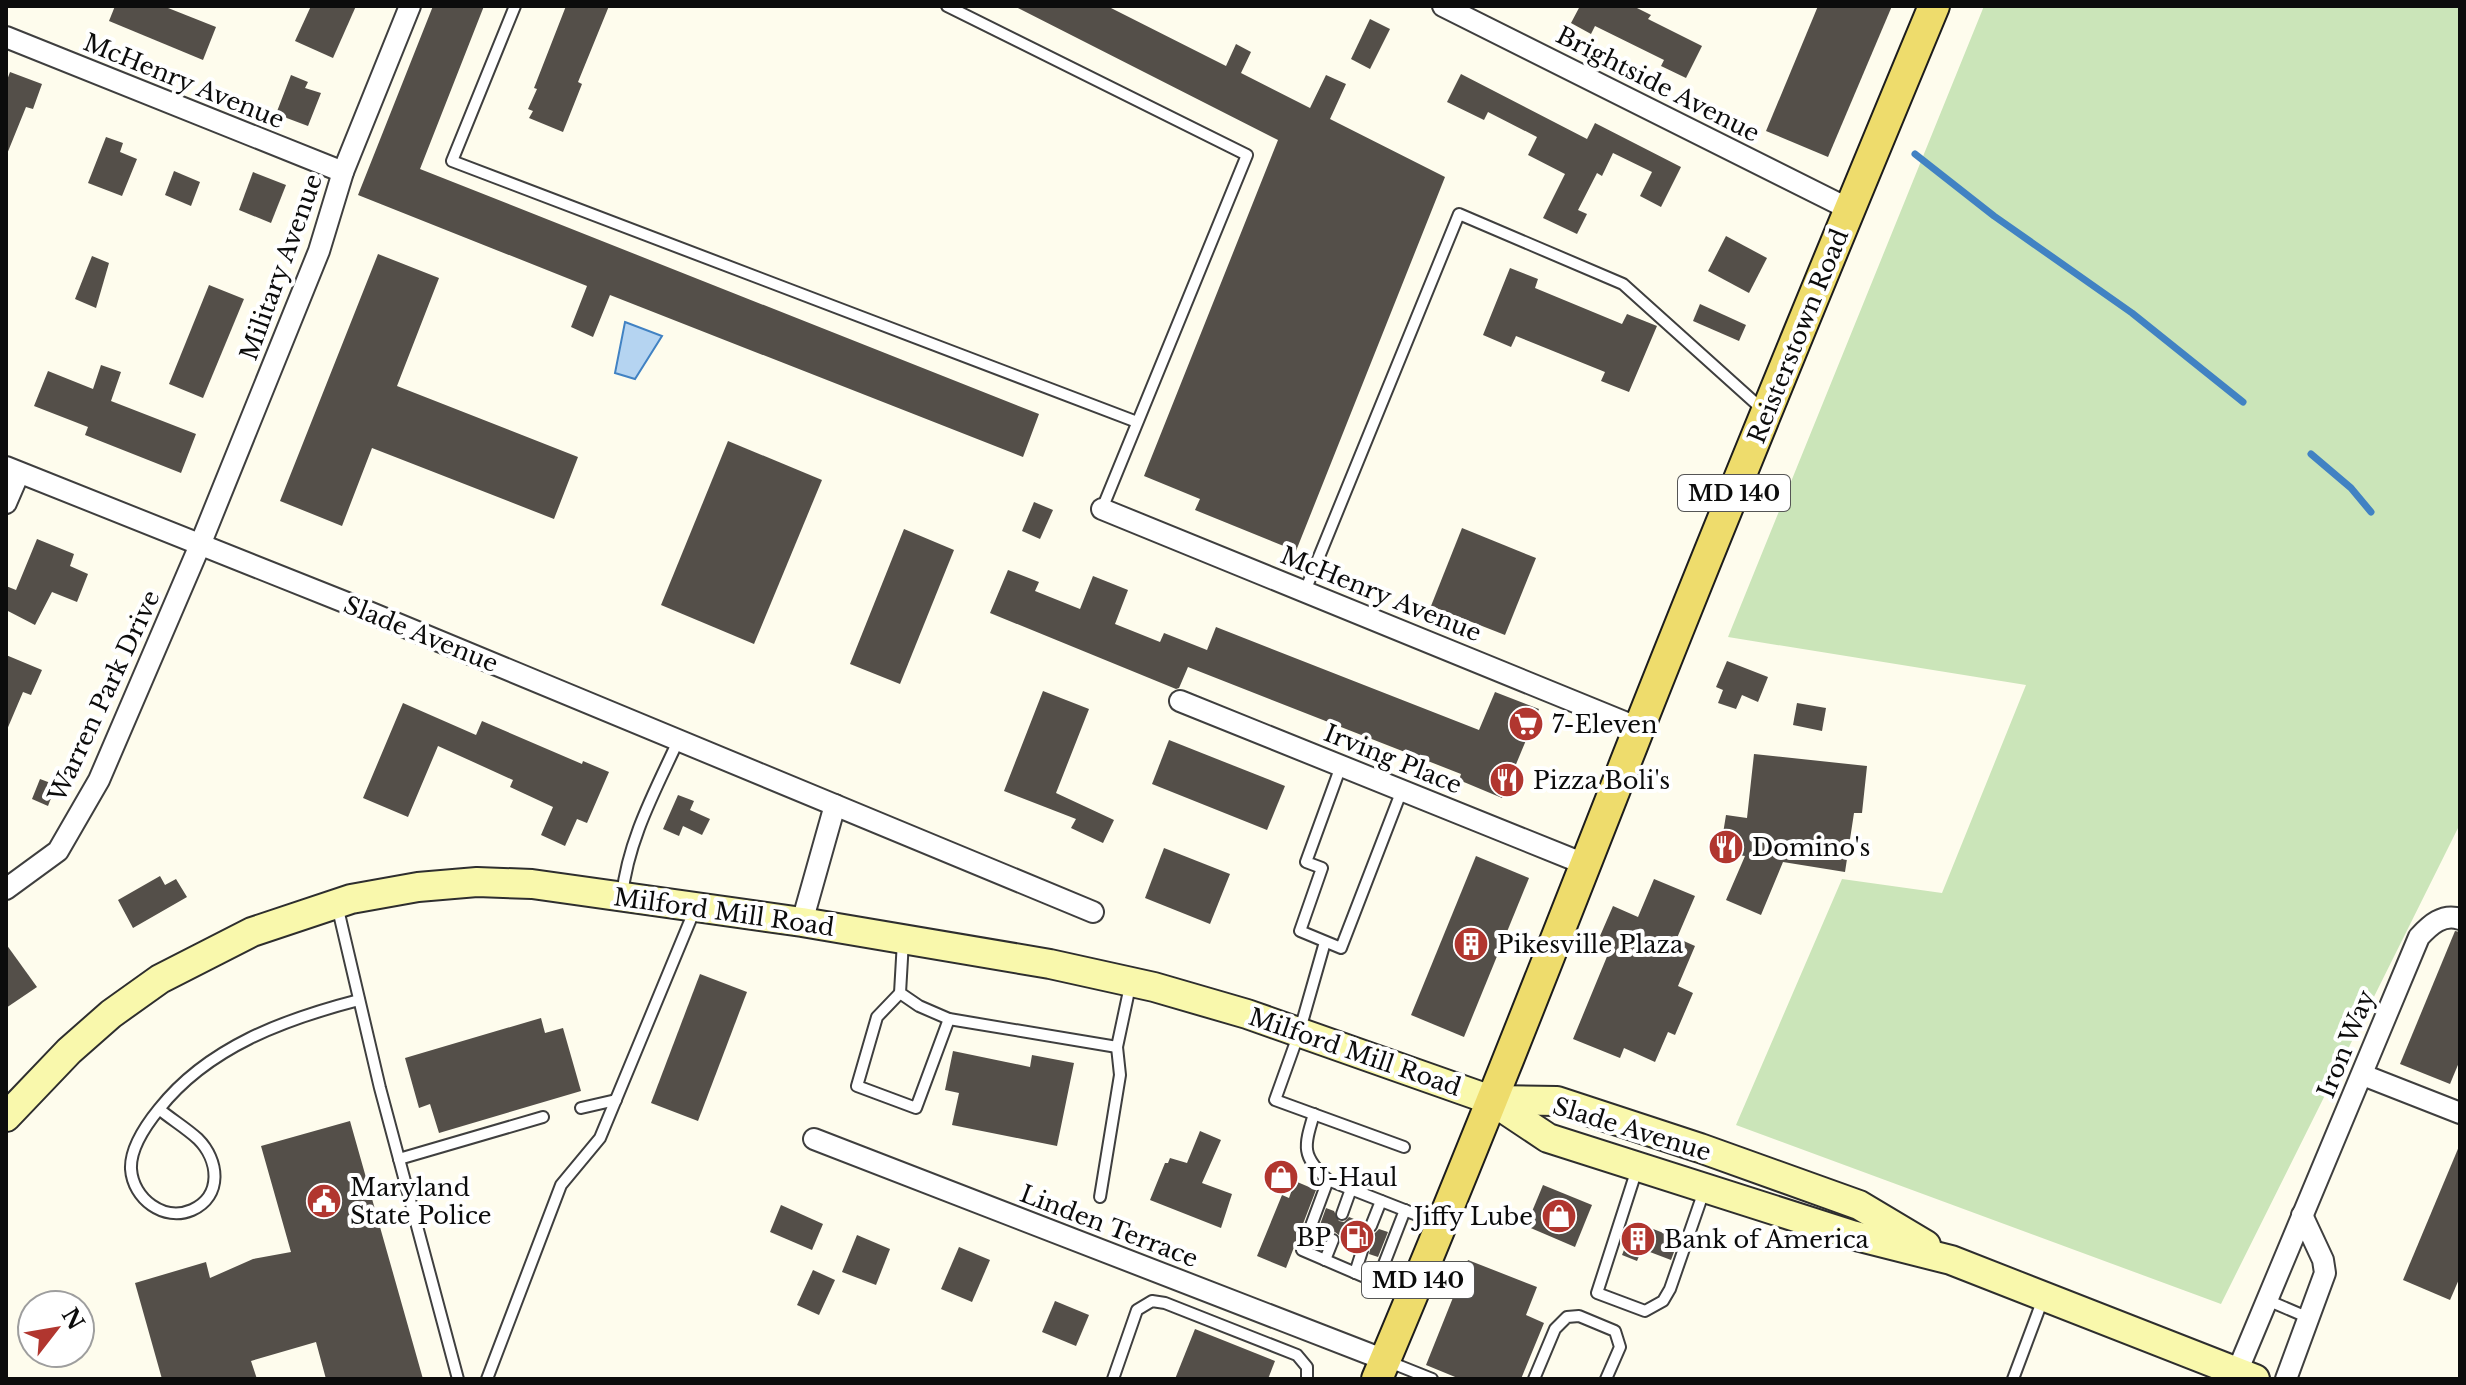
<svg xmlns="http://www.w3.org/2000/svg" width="2466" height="1385" font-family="'Libre Baskerville',serif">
<rect width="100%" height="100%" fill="#fefced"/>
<path fill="#cbe5b9" d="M1984,6H2460V824L2221,1304L1736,1125L1842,879L1942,893L2026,685L1728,637Z"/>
<path fill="#b5d4f1" stroke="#4182c3" stroke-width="2" d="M625,322L662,336L635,379L615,373Z"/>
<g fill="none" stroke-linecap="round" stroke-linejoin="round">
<g stroke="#4182c3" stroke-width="7">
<path d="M1915,154L1994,216L2132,313L2243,402"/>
<path d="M2311,454L2351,488L2371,512"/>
</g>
</g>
<g fill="#544f49">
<path d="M115,6H163L216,27L203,60L109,21Z"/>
<path d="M311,6H356L333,58L295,41Z"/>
<path d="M433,6H484L420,169L1039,414L1023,457L610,295L593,337L571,327L587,286L358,195Z"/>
<path d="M566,6H609L578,82L582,84L563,132L529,118L533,111L528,109L537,89L534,88Z"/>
<path d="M1014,6H1107L1226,66L1236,44L1251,52L1241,73L1310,108L1326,75L1346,84L1330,119L1445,177L1296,551L1195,510L1200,499L1144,476L1278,140Z"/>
<path d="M1580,6H1633L1651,15L1648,19L1702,46L1686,78L1661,66L1664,60L1595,26L1591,34L1571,23Z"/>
<path d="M1818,6H1892L1828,157L1766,131Z"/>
<path d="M1370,19L1390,29L1370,69L1351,59Z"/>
<path d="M10,72L42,84L33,109L26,107L7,154L6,83Z"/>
<path d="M1461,74L1587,139L1595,123L1681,167L1661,207L1640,196L1652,172L1613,153L1602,176L1597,173L1578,210L1587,214L1577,234L1543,218L1565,174L1528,155L1537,137L1488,112L1484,120L1447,102Z"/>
<path d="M291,75L308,82L305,88L321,93L308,126L276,114Z"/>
<path d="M106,137L123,143L120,152L137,159L122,196L88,183Z"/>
<path d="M174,171L200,182L191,206L165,195Z"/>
<path d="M253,172L286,185L271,223L239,210Z"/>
<path d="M1726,236L1767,258L1749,293L1708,271Z"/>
<path d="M378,254L439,278L397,386L578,457L554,519L372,448L342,526L280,501Z"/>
<path d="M92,256L109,263L96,308L75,299Z"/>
<path d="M1510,268L1538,279L1535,288L1622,324L1627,314L1657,326L1629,392L1601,381L1605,372L1516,336L1511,347L1483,335Z"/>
<path d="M209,285L244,299L203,398L169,384Z"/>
<path d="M1700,304L1746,325L1739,341L1693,321Z"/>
<path d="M101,365L121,372L111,401L196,434L181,473L85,435L88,427L34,406L48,371L93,389Z"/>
<path d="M728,441L822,480L754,644L661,605Z"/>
<path d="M1034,502L1053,510L1040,539L1022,531Z"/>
<path d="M1462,528L1536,558L1505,635L1431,606Z"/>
<path d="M904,529L954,550L900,684L850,664Z"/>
<path d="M37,539L74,554L70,566L88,574L77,602L52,592L35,625L6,610V586L16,590Z"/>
<path d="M1008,570L1039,582L1035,591L1080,609L1093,576L1128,590L1115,624L1160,642L1164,633L1207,650L1216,627L1479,730L1495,692L1539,709L1502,798L1459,780L1461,774L1188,667L1179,688L1176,689L990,613Z"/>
<path d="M6,655L42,670L31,695L23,692L6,732Z"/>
<path d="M1727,661L1768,677L1758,702L1742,695L1736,709L1718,703L1723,690L1716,687Z"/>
<path d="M1043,691L1089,709L1056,793L1114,820L1103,843L1071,828L1076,819L1004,791Z"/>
<path d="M403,703L476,735L482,721L582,764L583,761L609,772L587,823L577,819L565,846L541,835L553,807L510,787L513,780L438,746L408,817L363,798Z"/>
<path d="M1797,703L1826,708L1822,731L1793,725Z"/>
<path d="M1169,740L1285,786L1267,830L1152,784Z"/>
<path d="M1754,754L1867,766L1862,813H1854L1845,872L1783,862L1761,915L1726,900L1745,856L1720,852L1726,815L1747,818Z"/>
<path d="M40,779L56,785L48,806L32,799Z"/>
<path d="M678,795L694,801L690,810L710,819L702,835L683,826L679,836L663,829Z"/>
<path d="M1164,848L1230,874L1210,924L1145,898Z"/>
<path d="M1476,856L1529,878L1464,1037L1411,1015Z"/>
<path d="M160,876L165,885L176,879L187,897L133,928L118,900Z"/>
<path d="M1654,879L1695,896L1677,938L1695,946L1678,986L1693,993L1675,1035L1668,1032L1655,1062L1624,1048L1620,1058L1573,1039L1613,942L1600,936L1613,906L1638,917Z"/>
<path d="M2455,931L2460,932V1060L2450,1084L2400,1064Z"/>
<path d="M6,944L37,987L6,1008Z"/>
<path d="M700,974L747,992L698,1121L651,1103Z"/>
<path d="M541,1018L545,1033L563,1028L581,1091L439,1133L430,1104L419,1108L405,1058Z"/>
<path d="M953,1051L1030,1067L1032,1055L1074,1063L1057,1146L952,1125L959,1093L945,1090Z"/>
<path d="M350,1121L423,1379H326L316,1342L251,1361L257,1379H162L135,1283L206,1262L210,1278L253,1259L291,1252L261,1146Z"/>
<path d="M1200,1131L1221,1140L1202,1183L1232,1194L1221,1228L1150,1200L1165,1163H1168L1170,1158L1187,1163Z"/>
<path d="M2460,1144V1277L2450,1300L2403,1280Z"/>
<path d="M1295,1181L1316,1190L1286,1268L1257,1256L1282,1195L1289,1198Z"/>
<path d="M1543,1185L1592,1205L1575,1247L1526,1226Z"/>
<path d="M781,1205L823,1224L812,1250L770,1232Z"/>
<path d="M1326,1208L1334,1211L1339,1221L1344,1222L1349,1217L1364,1223V1230L1369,1234L1375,1233L1379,1229L1388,1232L1378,1257L1369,1254L1370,1249L1365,1244L1360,1243L1355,1248L1340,1243V1236L1335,1232L1326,1237L1317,1233Z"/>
<path d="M1635,1222L1679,1239L1671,1260L1642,1249L1637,1261L1622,1255Z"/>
<path d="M857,1235L890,1249L876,1285L842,1272Z"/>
<path d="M959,1247L990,1260L972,1302L941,1289Z"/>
<path d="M1468,1260L1537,1287L1526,1315L1544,1323L1521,1379H1460L1426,1365Z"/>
<path d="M813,1270L835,1280L819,1315L797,1305Z"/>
<path d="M1055,1301L1089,1315L1076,1346L1042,1332Z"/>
<path d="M1195,1329L1275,1361L1268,1379H1175Z"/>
</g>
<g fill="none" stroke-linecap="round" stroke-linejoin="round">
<defs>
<g id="service">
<path d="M515,6L452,161L1137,422"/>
<path d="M947,6L1247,155L1102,509"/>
<path d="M1305,591L1459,214L1623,284L1762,409"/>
<path d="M1341,766L1306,862L1322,868L1300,931L1341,948L1402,790"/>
<path d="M622,896C628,840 655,791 678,741"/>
<path d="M337,905L380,1088L458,1379"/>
<path d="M903,941L900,993L919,1006L949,1019L1117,1047L1130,986"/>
<path d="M1325,942L1299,1033L1275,1100L1404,1147"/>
<path d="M900,993L877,1017L857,1086L916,1108L949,1019"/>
<path d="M581,1108L616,1100"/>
<path d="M159,1109C171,1119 186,1128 198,1139C219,1160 223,1196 192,1210C164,1222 133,1199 131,1169C130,1148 146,1125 159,1109C208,1047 285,1019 359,1000"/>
<path d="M1314,1114C1304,1147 1301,1156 1328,1180"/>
<path d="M399,1159L543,1117"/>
<path d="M1637,1169L1597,1293L1645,1311L1663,1301L1670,1289L1704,1191"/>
<path d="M1100,1197L1120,1075L1117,1047"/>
<path d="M1342,1214L1351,1189"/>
<path d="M1371,1226L1381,1201"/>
<path d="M1325,1260L1333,1240"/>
<path d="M1355,1273L1362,1251"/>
<path d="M1377,1282L1405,1210"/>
<path d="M1409,1296L1302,1250L1328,1180L1440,1224"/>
<path d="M2267,1300L2309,1318"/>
<path d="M1387,1361L1432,1379"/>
<path d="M487,1379L561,1185L600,1138L695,909"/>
<path d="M1113,1379L1137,1310L1152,1301L1165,1303L1297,1355L1307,1367V1379"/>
<path d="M1534,1379L1555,1329L1567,1317L1579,1316L1615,1331L1620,1347L1606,1379"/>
<path d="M2013,1379L2043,1299"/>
</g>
<g id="minor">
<path d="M1443,6L1849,209"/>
<path d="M6,37L343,172"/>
<path d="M6,467L347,603L1093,912"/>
<path d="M6,503L19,473"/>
<path d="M1102,509L1639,728"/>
<path d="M1180,701L1587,865"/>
<path d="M6,889L58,851L99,780L200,545L319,251L343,172L410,6"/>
<path d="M802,922L835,805"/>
<path d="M2363,1075L2460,1113"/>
<path d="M814,1139L1385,1360"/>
<path d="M2237,1372L2419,937C2430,925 2443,913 2460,919"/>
<path d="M2286,1379L2325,1273L2323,1260L2302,1215"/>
</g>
<g id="secondary">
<path d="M1492,1100L1557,1101L1700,1148L1859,1205L1926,1245"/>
<path d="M6,1117L69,1051L111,1014L160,979L252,932L351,899L418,887L477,882L532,884L802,922L1050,964L1154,987L1247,1014L1491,1100L1548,1138L1852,1235L1951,1260L2255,1379"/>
</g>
<path id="primary" d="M1377,1379C1469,1162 1555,942 1641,723C1736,483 1835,244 1934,6"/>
</defs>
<use href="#service" stroke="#3f3f3f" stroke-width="14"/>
<use href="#minor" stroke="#3f3f3f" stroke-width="24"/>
<use href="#secondary" stroke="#2e2e2e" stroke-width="32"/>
<use href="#primary" stroke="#1d1d1d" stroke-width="34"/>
<use href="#service" stroke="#fff" stroke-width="10"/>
<use href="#minor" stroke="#fff" stroke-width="20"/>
<use href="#secondary" stroke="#f9f8ac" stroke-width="28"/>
<use href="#primary" stroke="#eedc6c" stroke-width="30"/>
</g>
<defs>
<symbol id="supermarket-disc" viewBox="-11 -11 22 22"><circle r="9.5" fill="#b1362f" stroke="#fff"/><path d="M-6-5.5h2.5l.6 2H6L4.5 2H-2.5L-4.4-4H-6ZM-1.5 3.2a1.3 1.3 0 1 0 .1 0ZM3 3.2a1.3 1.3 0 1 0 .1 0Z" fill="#fff"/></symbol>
<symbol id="restaurant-disc" viewBox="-11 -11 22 22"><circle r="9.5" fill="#b1362f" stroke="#fff"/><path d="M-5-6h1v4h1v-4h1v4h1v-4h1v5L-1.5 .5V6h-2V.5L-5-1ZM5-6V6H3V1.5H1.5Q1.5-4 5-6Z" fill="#fff"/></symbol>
<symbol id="building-disc" viewBox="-11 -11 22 22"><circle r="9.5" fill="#b1362f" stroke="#fff"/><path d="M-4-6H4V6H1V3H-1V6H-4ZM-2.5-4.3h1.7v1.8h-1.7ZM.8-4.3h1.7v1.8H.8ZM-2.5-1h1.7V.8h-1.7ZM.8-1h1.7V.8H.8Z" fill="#fff"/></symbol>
<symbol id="shop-disc" viewBox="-11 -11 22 22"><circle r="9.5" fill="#b1362f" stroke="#fff"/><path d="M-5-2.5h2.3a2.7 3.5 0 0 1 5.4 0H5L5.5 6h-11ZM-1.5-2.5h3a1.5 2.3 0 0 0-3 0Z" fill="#fff"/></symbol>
<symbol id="civic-disc" viewBox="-11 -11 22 22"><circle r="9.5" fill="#b1362f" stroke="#fff"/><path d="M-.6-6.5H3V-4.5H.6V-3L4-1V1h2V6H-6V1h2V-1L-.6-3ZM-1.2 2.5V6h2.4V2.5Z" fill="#fff"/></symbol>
<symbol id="fuel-disc" viewBox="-11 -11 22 22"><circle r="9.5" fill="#b1362f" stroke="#fff"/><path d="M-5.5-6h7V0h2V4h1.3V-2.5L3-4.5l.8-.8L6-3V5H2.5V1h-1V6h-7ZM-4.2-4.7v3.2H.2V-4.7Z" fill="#fff"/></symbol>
</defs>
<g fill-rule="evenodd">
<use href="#supermarket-disc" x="1506" y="704" width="40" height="40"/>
<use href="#restaurant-disc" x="1487" y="760" width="40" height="40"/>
<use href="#restaurant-disc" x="1706" y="827" width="40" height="40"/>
<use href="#building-disc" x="1451" y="924" width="40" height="40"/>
<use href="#shop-disc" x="1261" y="1157" width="40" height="40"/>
<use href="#civic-disc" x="304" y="1181" width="40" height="40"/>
<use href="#shop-disc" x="1539" y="1196" width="40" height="40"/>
<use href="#fuel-disc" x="1337" y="1217" width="40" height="40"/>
<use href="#building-disc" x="1618" y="1219" width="40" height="40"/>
</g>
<g text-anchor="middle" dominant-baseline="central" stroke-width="8" stroke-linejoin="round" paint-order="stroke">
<g fill="#fff" stroke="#555" stroke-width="2">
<rect x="1678" y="475" width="112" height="36" rx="6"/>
<rect x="1362" y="1262" width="112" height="36" rx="6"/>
</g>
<g font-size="22" font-weight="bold" fill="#0c0c0c">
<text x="1734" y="493">MD 140</text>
<text x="1418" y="1280">MD 140</text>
</g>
<g font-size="24" fill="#0c0c0c" stroke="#fff">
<text transform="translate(184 81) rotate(22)">McHenry Avenue</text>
<text transform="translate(1658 84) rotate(27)">Brightside Avenue</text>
<text transform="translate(281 267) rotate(-70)">Military Avenue</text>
<text transform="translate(1798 336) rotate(-68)">Reisterstown Road</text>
<text transform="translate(1381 594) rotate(22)">McHenry Avenue</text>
<text transform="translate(421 634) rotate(22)">Slade Avenue</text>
<text transform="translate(104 696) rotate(-65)">Warren Park Drive</text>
<text transform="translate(1393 759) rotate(22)">Irving Place</text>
<text transform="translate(724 912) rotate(8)">Milford Mill Road</text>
<text transform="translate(2346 1044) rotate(-68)">Iron Way</text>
<text transform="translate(1355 1052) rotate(19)">Milford Mill Road</text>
<text transform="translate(1632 1129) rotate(17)">Slade Avenue</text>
<text transform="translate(1109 1226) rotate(21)">Linden Terrace</text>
</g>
<g font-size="24" fill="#0c0c0c" stroke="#fff" text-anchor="start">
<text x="1552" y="724">7-Eleven</text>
<text x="1533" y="780">Pizza Boli's</text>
<text x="1752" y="847">Domino's</text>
<text x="1497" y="944">Pikesville Plaza</text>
<text x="1307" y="1177">U-Haul</text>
<text x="350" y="1187">Maryland<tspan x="350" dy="28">State Police</tspan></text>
<text x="1533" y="1216" text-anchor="end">Jiffy Lube</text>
<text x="1331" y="1237" text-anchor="end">BP</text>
<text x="1664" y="1239">Bank of America</text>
</g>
</g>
<rect width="2466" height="1385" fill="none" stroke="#0c0c0c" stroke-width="16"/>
<g transform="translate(56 1329) rotate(59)"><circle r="38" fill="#ffffff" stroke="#9e9e9e" stroke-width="2"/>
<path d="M0-6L14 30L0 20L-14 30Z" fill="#b1362f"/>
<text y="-12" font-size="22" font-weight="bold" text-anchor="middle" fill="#0c0c0c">N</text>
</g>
</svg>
